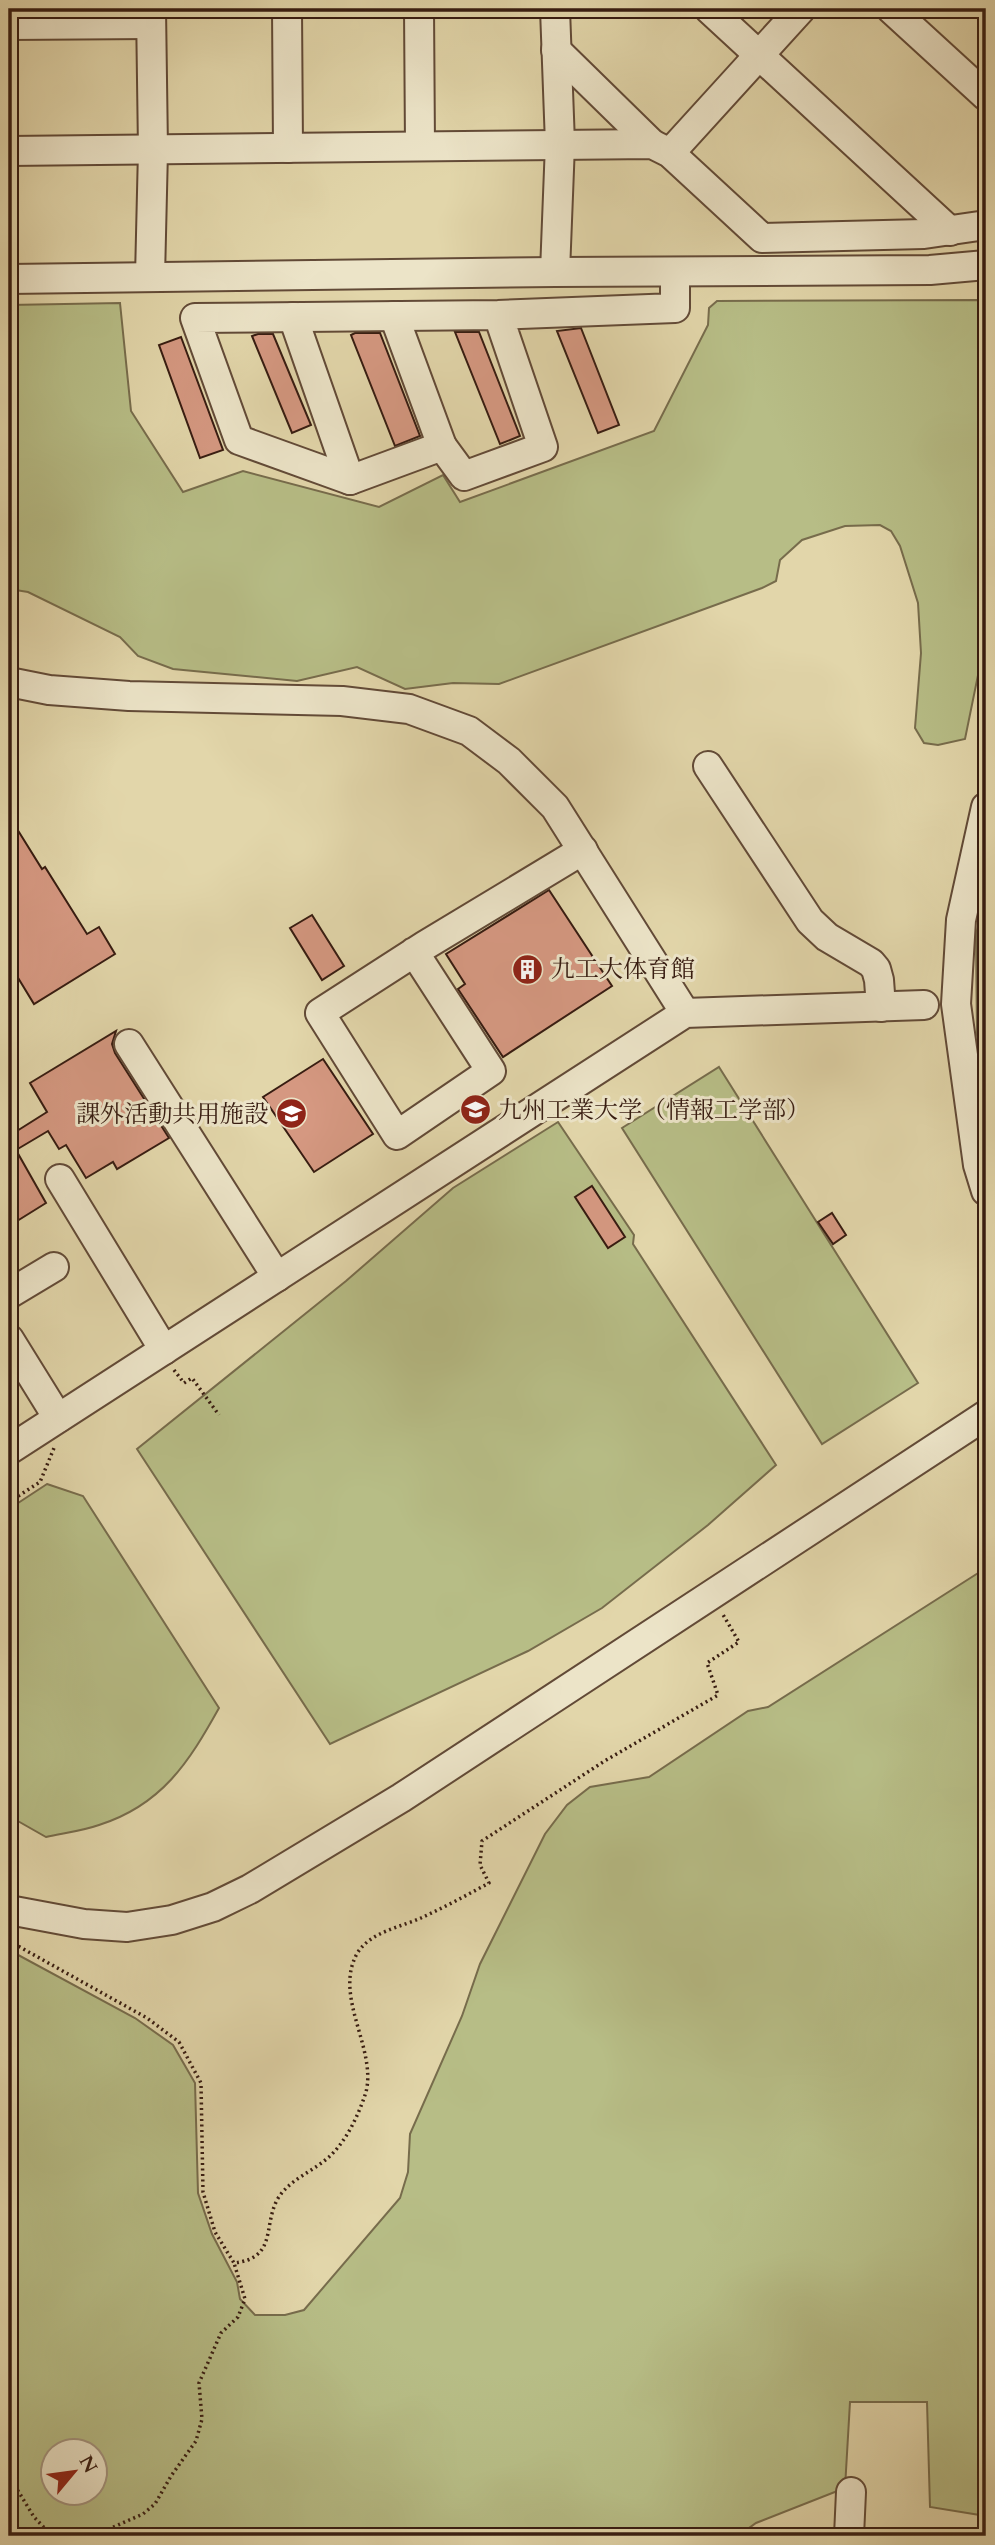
<svg xmlns="http://www.w3.org/2000/svg" width="995" height="2545" font-family="Cardo,'Noto Serif JP',serif">
<rect width="100%" height="100%" fill="#e2d6aa"/>
<filter id="stains"><feTurbulence type="fractalNoise" baseFrequency=".00286" numOctaves="4"/><feColorMatrix values="0 0 0 0 .2 0 0 0 0 .09 0 0 0 0 .02 0 0 0 .5 -.17"/></filter>
<radialGradient id="worn" r=".72"><stop offset=".6" stop-color="#630" stop-opacity="0"/><stop offset="1" stop-color="#630" stop-opacity=".3"/></radialGradient>
<g fill="#b7bd86" stroke="#776c4c" stroke-width="2" fill-rule="evenodd">
<path d="M980,300L986,303V636L965,739L938,745L924,743L915,728L921,653L918,603L900,546L891,531L880,525L845,526L802,540L780,560L776,581L762,588L499,684L453,683L405,689L357,667L297,681L173,669L138,656L120,637L28,592L9,589V305L120,303L131,411L183,492L243,471L379,507L443,475L460,502L654,431L708,325L709,308L717,301Z"/>
<path d="M986,889V1087L977,1035L976,935Z"/>
<path d="M719,1067L918,1383L822,1444L622,1128Z"/>
<path d="M558,1122L634,1235L633,1244L776,1465L708,1525L602,1608L528,1651L330,1744L137,1449L346,1281L453,1188Z"/>
<path d="M47,1484L83,1496L219,1708C189,1762 162,1805 99,1825C82,1831 64,1833 46,1837L9,1816V1509Z"/>
<path d="M986,1568V2516L930,2507L927,2402H850L845,2488L756,2523L738,2536H9V1950L135,2018L173,2045L195,2083L198,2193L212,2234L237,2282L240,2299L255,2315H285L304,2310L400,2198L408,2172L410,2134L462,2016L480,1964L545,1834L567,1805L590,1787L649,1777L748,1711L768,1707ZM52,2450H94V2492H52Z"/>
</g>
<g fill="#d59881" stroke="#371c11" stroke-width="2">
<path d="M581,328L619,425L598,433L557,331Z"/>
<path d="M455,332H479L520,436L500,444Z"/>
<path d="M355,333H380L420,436L395,446L351,335Z"/>
<path d="M258,334H273L311,425L292,433L252,336Z"/>
<path d="M181,337L223,450L200,458L159,345Z"/>
<path d="M9,816L42,869L45,867L87,934L99,927L115,954L34,1004L9,963Z"/>
<path d="M549,890L612,986L503,1057L458,989L465,984L446,954Z"/>
<path d="M312,915L344,966L322,980L290,928Z"/>
<path d="M116,1031L112,1044L115,1053L169,1138L117,1169L113,1162L86,1178L66,1145L59,1149L48,1131L16,1150L46,1203L9,1226V1136L47,1112L30,1083Z"/>
<path d="M323,1059L373,1134L314,1172L263,1097Z"/>
<path d="M592,1186L625,1237L608,1248L575,1197Z"/>
<path d="M832,1213L846,1235L833,1244L818,1222Z"/>
</g>
<g fill="none" stroke-linecap="round" stroke-linejoin="round">
<defs>
<g id="minor">
<path d="M287,9L288,148"/>
<path d="M419,9L420,146"/>
<path d="M555,9L560,144L555,272"/>
<path d="M709,9L950,231"/>
<path d="M891,9L986,96"/>
<path d="M9,25L151,24"/>
<path d="M556,50L652,144"/>
<path d="M9,151L652,144L670,153L762,238L924,234L986,225"/>
<path d="M670,153L801,9"/>
<path d="M150,277L153,150L151,9"/>
<path d="M9,279L555,272L930,270L986,265"/>
<path d="M498,315L543,447L464,476L442,446L350,480L239,440L195,318L498,315L675,308V272"/>
<path d="M394,316L442,446"/>
<path d="M293,317L350,480"/>
<path d="M9,682L49,690L129,696L342,701L409,709L469,731L509,761L555,807L685,1013"/>
<path d="M708,766L810,921L827,937L871,963L876,969L879,980L881,1007"/>
<path d="M986,807L961,920L956,1004L978,1165L986,1191"/>
<path d="M414,952L491,1071L397,1135L320,1013L424,946L583,850"/>
<path d="M129,1044L277,1277"/>
<path d="M60,1179L164,1350"/>
<path d="M9,1294L54,1267"/>
<path d="M9,1339L58,1418"/>
<path d="M9,1450L685,1013L924,1005"/>
<path d="M9,1910L84,1924L127,1927L172,1920L213,1907L250,1889L401,1798L986,1415"/>
<path d="M849,2536L851,2492"/>
</g>
</defs>
<use href="#minor" stroke="#624a37" stroke-width="32"/>
<g stroke="#371c11" stroke-width="3.5" stroke-dasharray="2 3.5" stroke-linecap="butt">
<path d="M174,1370L184,1383L192,1378L219,1415"/>
<path d="M9,1502L40,1482L54,1448"/>
<path d="M9,1941L147,2018L179,2042L201,2083L203,2192L215,2232L234,2263C277,2258 263,2227 277,2200C289,2179 313,2172 330,2156C347,2140 359,2114 366,2092C377,2048 332,1995 358,1952C372,1931 402,1927 423,1917C445,1907 467,1895 489,1883L480,1865L482,1841L603,1762L718,1695L707,1663L739,1642L722,1613"/>
<path d="M9,2476L34,2517L52,2536"/>
<path d="M93,2536L143,2514L155,2504L171,2476L196,2441L202,2419L199,2383L221,2333L238,2317L245,2299L234,2263"/>
</g>
<use href="#minor" stroke="#ece4c8" stroke-width="28"/>
</g>
<defs>
<symbol id="building-disc" viewBox="-11 -11 22 22"><circle r="9.5" fill="#8f2418" stroke="#ece4c8"/><path d="M-4-6H4V6H1V3H-1V6H-4ZM-2.5-4.3h1.7v1.8h-1.7ZM.8-4.3h1.7v1.8H.8ZM-2.5-1h1.7V.8h-1.7ZM.8-1h1.7V.8H.8Z" fill="#fff"/></symbol>
<symbol id="university-disc" viewBox="-11 -11 22 22"><circle r="9.5" fill="#8f2418" stroke="#ece4c8"/><path d="M0-5L7-2L0 1L-7-2ZM-4 1L0 2.5L4 1V4Q0 6-4 4Z" fill="#fff"/></symbol>
</defs>
<g fill-rule="evenodd">
<use href="#building-disc" x="510" y="952" width="35" height="35"/>
<use href="#university-disc" x="458" y="1092" width="35" height="35"/>
<use href="#university-disc" x="274" y="1096" width="35" height="35"/>
</g>
<g text-anchor="middle" dominant-baseline="central" stroke-width="6" stroke-linejoin="round" paint-order="stroke">
<g font-size="24" fill="#371c11" stroke="#ece4c8" text-anchor="start">
<text x="551" y="969">九工大体育館</text>
<text x="498" y="1110">九州工業大学（情報工学部）</text>
<text x="268" y="1114" text-anchor="end">課外活動共用施設</text>
</g>
</g>
<rect width="995" height="2545" fill="none" stroke="#e2d6aa" stroke-width="35"/>
<rect x="10" y="10" width="974" height="2524" fill="none" stroke="#371c11" stroke-width="3.5"/>
<rect x="18" y="18" width="960" height="2510" fill="none" stroke="#371c11" stroke-width="2"/>
<g transform="translate(74 2472) rotate(61)"><circle r="33" fill="#ece4c8" stroke="#a4947f" stroke-width="2"/>
<path d="M0-5L12 26L0 18L-12 26Z" fill="#8f2418"/>
<text y="-10" font-size="19" font-weight="bold" text-anchor="middle" fill="#371c11">N</text>
</g>
<rect width="100%" height="100%" filter="url(#stains)"/>
<rect width="100%" height="100%" fill="url(#worn)"/>
</svg>
